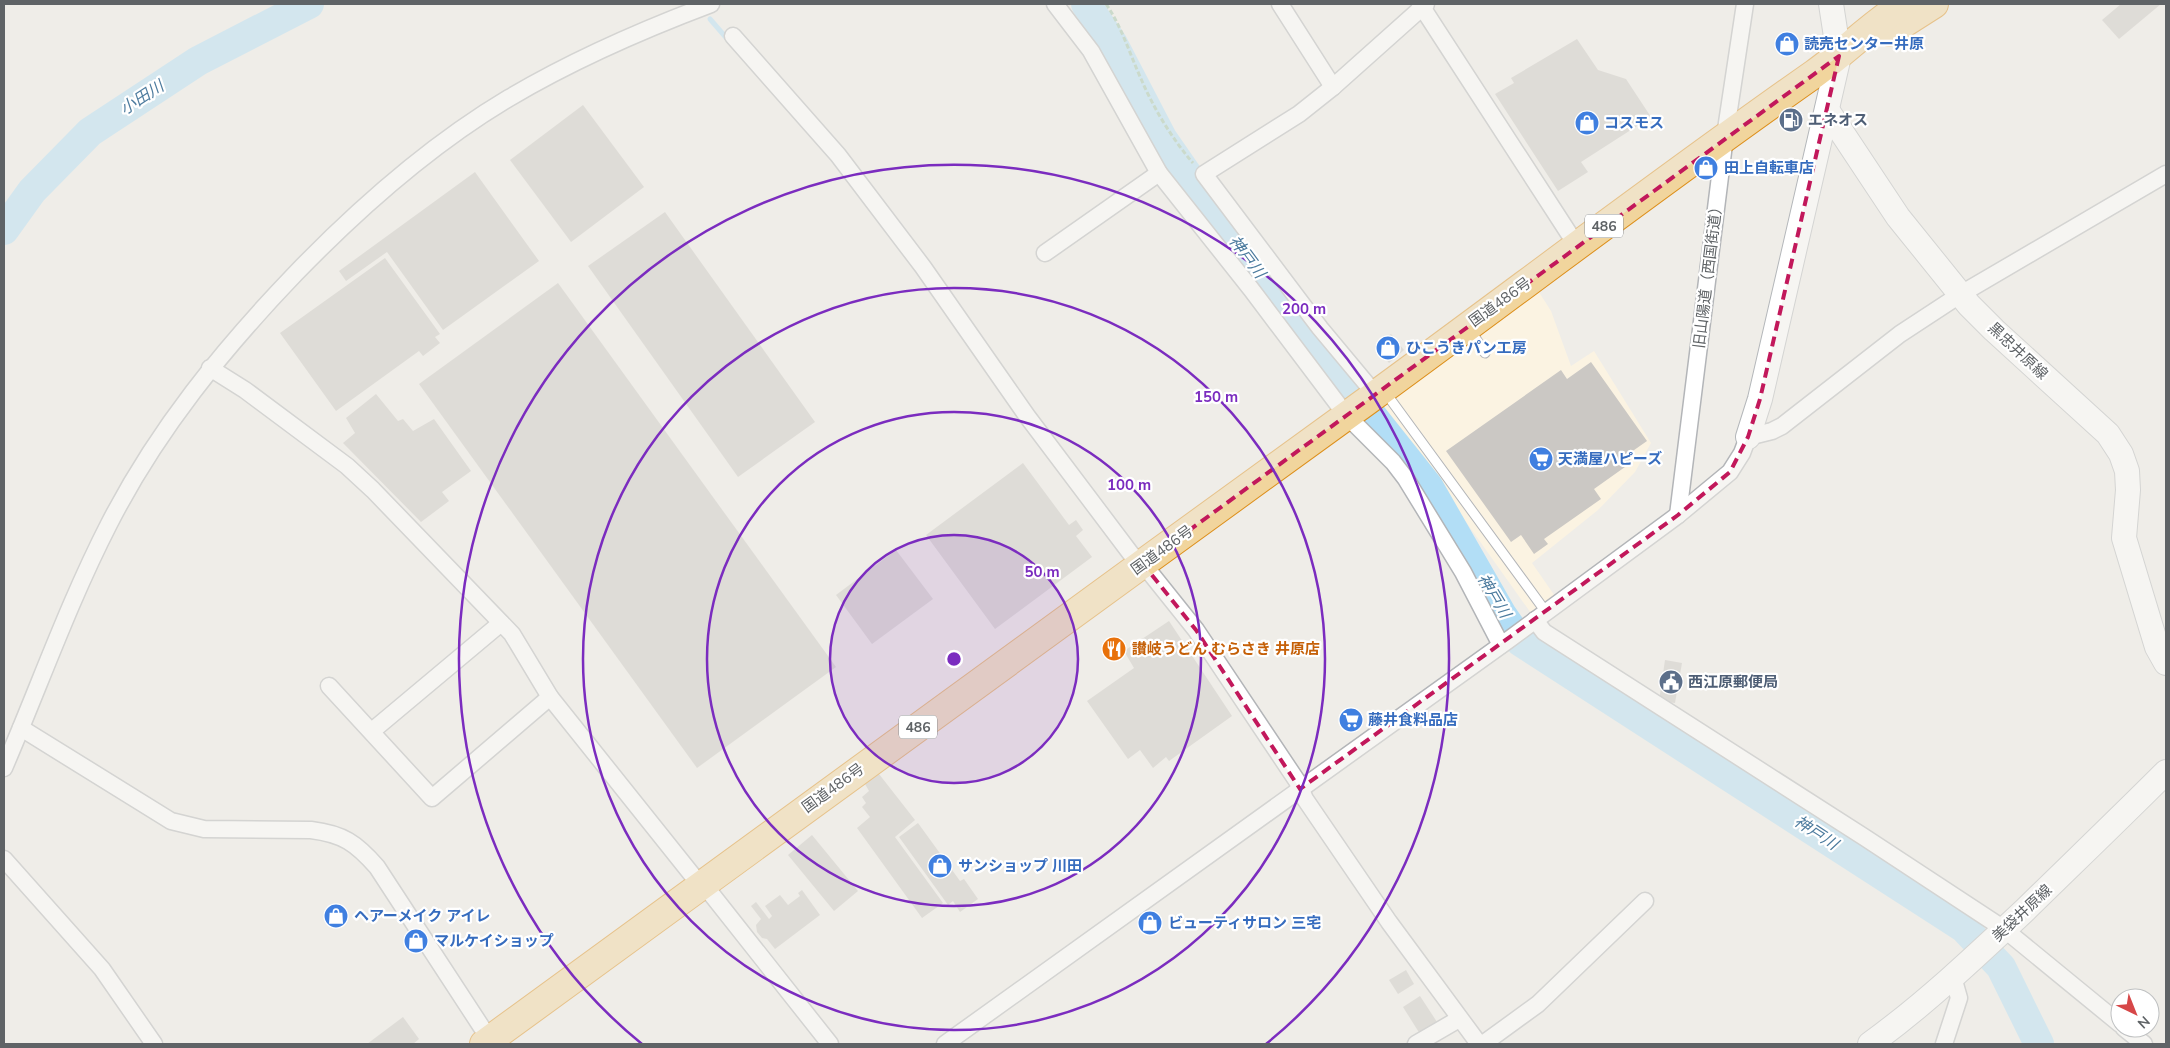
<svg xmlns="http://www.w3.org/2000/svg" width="2170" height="1048" font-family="'Nunito Sans','Noto Sans JP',sans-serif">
<rect width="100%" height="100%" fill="#efede8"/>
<path fill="#fbf3e2" d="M1537,289L1551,311L1571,366L1594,351L1651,443L1635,472L1598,510L1532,563L1557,599L1533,616L1380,401Z"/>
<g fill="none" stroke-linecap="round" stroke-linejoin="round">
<path stroke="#b2def6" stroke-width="5" d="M710,19L729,41"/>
<g stroke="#b2def6" stroke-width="30">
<path d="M1086,4L1113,44L1162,138L1237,246L1428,486L1502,615L1521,642L1964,928L2001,967L2039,1044"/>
<path d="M4,230L32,191L90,132L198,61L309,4"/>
</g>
</g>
<g fill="#cbc8c4">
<path d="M2121,4H2161L2119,39L2102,20Z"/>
<path d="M1577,39L1598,70L1626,79L1651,117L1581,162L1588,172L1558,191L1495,94L1514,83L1511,78Z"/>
<path d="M583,105L644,187L571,242L510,160Z"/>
<path d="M475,172L539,261L443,330L387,252L346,281L339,271Z"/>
<path d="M665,212L815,422L738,477L588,266Z"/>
<path d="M385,258L440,334L435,337L440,343L423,356L419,351L336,411L280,333Z"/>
<path d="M558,283L836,667L697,768L419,384Z"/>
<path d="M1391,334L1404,350L1389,363L1375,346Z"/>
<path d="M1591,362L1647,441L1627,455L1632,462L1594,489L1601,499L1544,539L1548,544L1534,554L1521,535L1511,542L1446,451L1561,370L1567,379Z"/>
<path d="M376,394L398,421L403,419L413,431L434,419L471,471L442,492L449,501L421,522L343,443L355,433L346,418Z"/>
<path d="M1023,463L1069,525L1076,520L1083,530L1076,536L1092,557L995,629L926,535Z"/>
<path d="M896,550L933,599L872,644L836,595Z"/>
<path d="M1169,621L1232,716L1169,761L1166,757L1153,768L1140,750L1128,759L1087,701L1134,668L1124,651Z"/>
<path d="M1665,660L1682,663L1675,703L1659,701Z"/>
<path d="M879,774L915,820L895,837L943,903L922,918L857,828L870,817L862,807L866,803L862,797L869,791L865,784Z"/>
<path d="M918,823L960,881L964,879L978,899L960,912L953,901L948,905L899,837Z"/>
<path d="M812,835L858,891L834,911L788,855Z"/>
<path d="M802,890L820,915L775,949L767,939L762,938L757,932L756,925L761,919L751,906L756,902L769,919L772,916L765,906L780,895L788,905L800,896L798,893Z"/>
<path d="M1406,970L1414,984L1398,994L1389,980Z"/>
<path d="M1420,996L1437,1022L1420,1034L1403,1007Z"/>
<path d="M403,1017L419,1039L413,1044H367Z"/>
</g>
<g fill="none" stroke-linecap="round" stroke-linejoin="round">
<defs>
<g id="lane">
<path d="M1469,328L1485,353"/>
<path d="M1385,392L1546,612"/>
</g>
<g id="street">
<path d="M1055,4L1091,51L1159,173L1251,289L1346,415L1393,462L1406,479L1463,572L1501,645"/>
<path d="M1280,4L1333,87"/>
<path d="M1420,4L1577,246"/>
<path d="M733,36L838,155L923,267L1027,416L1131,554L1148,570L1196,630L1297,781L1305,799L1389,922L1479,1044"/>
<path d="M1045,253L1159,173"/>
<path d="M210,368L245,390L347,466L373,490L512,634L550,697L693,876L709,891L830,1044"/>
<path d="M1375,394L1320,328L1204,174L1299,114L1333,87L1426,4"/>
<path d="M1678,515L1725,136L1745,4"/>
<path d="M1535,620L1544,632L1864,837L2004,929L2120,1024"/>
<path d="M329,686L432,798L550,697"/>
<path d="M21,728L171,821L204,829L311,830C343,834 356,843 377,867L490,1040"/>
<path d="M372,731L501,623"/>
<path d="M4,768C39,687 68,604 109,524C157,430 223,349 296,273C360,207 430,145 509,98C573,60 642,30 711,4"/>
<path d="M4,859L102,969L154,1044"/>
<path d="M2124,1028L2144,1044"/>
<path d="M945,1044L1507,641L1678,515L1730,472L1742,453L1748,437L1772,431L1782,426L1900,334L1961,294L2166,174"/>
<path d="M1416,1044L1459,1019"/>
<path d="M1483,1044L1538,1004L1645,901"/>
<path d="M1944,1044L1959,998L1953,977"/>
</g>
<g id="secondary">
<path d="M1827,110L1898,217L1969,305L1994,330L2108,434L2121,454L2127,471L2128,490L2124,538L2157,647L2166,663"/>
<path d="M1748,437L1760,399L1839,56L1831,4"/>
<path d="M1870,1044C1925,1004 1975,957 2025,910C2072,864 2120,818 2166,772"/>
</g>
<g id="highway">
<path d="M1890,32L1934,4"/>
<path d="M484,1044C778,827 1075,613 1371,398C1519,290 1664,179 1814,74C1845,52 1872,24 1904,4"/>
</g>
</defs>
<use href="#lane" stroke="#b3b5b8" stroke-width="11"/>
<use href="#street" stroke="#b3b5b8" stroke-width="19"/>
<use href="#secondary" stroke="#b4b7ba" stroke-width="26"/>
<use href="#highway" stroke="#dd8f1b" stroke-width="30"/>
<path stroke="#a1c4a8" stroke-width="3" stroke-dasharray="5 2.5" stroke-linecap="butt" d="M1106,4C1122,27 1130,55 1142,81C1154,109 1173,140 1193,163"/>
<use href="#lane" stroke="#fff" stroke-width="9"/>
<use href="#street" stroke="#fff" stroke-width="16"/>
<use href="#secondary" stroke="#fff" stroke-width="24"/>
<use href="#highway" stroke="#f1d59d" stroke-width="28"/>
</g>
<path d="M0 0H2170V1048H0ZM1839,56L1760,399L1748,437L1730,472L1678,515L1300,789L1196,630L1143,564Z" fill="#efede8" fill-opacity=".55" fill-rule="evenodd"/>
<path fill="none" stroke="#c2185b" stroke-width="4" stroke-dasharray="10 6" stroke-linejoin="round" d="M1839,56L1760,399L1748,437L1730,472L1678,515L1300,789L1196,630L1143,564Z"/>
<circle cx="954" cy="659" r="124" fill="#7b2cbf" fill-opacity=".12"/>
<g fill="none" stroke="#7b2cbf" stroke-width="2.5">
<circle cx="954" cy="659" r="124"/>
<circle cx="954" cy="659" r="247"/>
<circle cx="954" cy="659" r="371"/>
<path d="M642 1044A495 495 0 1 1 1266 1044"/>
</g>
<defs>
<symbol id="shop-disc" viewBox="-11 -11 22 22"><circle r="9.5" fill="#3f7fe0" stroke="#fff"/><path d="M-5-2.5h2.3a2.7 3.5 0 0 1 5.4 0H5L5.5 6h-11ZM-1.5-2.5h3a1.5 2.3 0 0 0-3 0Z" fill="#fff"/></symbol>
<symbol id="fuel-disc" viewBox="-11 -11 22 22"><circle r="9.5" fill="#5c6f8a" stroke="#fff"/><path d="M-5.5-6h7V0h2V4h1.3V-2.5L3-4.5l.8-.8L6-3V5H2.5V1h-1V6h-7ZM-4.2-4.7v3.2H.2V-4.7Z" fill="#fff"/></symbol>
<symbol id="supermarket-disc" viewBox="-11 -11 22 22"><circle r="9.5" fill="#3f7fe0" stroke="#fff"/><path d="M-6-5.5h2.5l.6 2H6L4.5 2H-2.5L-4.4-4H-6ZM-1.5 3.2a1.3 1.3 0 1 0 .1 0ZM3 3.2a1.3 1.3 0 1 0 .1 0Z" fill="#fff"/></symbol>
<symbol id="restaurant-disc" viewBox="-11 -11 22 22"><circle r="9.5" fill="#e8710a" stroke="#fff"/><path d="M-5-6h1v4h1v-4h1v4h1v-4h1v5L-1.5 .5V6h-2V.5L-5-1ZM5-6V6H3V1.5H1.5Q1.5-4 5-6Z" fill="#fff"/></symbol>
<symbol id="civic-disc" viewBox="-11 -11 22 22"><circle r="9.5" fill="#5c6f8a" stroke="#fff"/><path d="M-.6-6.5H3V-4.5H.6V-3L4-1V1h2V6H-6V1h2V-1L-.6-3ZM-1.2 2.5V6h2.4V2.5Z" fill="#fff"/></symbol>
</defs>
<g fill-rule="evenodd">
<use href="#shop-disc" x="1773" y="30" width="28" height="28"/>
<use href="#fuel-disc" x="1777" y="106" width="28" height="28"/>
<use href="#shop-disc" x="1573" y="109" width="28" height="28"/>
<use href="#shop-disc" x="1692" y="154" width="28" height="28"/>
<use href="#shop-disc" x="1374" y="334" width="28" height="28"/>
<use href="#supermarket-disc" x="1527" y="445" width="28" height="28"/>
<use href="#restaurant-disc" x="1100" y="635" width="28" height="28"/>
<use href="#civic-disc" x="1657" y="668" width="28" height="28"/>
<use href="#supermarket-disc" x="1337" y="706" width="28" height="28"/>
<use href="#shop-disc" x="926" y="852" width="28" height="28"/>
<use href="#shop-disc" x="322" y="902" width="28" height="28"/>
<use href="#shop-disc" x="1136" y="909" width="28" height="28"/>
<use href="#shop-disc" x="402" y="927" width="28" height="28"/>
</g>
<g text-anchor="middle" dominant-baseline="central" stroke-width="4.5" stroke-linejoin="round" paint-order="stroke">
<g fill="#fff" stroke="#8f9294" stroke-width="1">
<rect x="1585" y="214.5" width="38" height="23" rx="4"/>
<rect x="899" y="715.5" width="38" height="23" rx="4"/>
</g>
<g font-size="14" font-weight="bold" fill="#5f6366">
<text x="1604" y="226">486</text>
<text x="918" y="727">486</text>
</g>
<g font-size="15" font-weight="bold" fill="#366cbe" stroke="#fff" text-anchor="start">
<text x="1804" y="44">読売センター井原</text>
<text x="1604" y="123">コスモス</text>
<text x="1724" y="168">田上自転車店</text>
<text x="1406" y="348">ひこうきパン工房</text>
<text x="1558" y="459">天満屋ハピーズ</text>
<text x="1368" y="720">藤井食料品店</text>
<text x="958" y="866">サンショップ 川田</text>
<text x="354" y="916">ヘアーメイク アイレ</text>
<text x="1168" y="923">ビューティサロン 三宅</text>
<text x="434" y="941">マルケイショップ</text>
</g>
<g font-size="15" font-weight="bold" fill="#4e5e75" stroke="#fff" text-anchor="start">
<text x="1808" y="120">エネオス</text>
<text x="1688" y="682">西江原郵便局</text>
</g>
<g font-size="15" fill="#5f6366" stroke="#fff">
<text transform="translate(1708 274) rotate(-83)">旧山陽道（西国街道）</text>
<text transform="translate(1500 302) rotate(-36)">国道486号</text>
<text transform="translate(2018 351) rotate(43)">黒忠井原線</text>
<text transform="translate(1162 550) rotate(-36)">国道486号</text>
<text transform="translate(833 788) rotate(-36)">国道486号</text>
<text transform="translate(2022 913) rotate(-43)">美袋井原線</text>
</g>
<g font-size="15" font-weight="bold" fill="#c56008" stroke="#fff" text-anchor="start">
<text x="1132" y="649">讃岐うどん むらさき 井原店</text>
</g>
<g font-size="16" font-style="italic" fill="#4c7b9e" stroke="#fff">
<text transform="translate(142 98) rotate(-33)">小田川</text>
<text transform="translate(1247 257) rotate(53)">神戸川</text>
<text transform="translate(1494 596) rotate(59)">神戸川</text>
<text transform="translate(1816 833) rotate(33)">神戸川</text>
</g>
</g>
<circle cx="954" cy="659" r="8" fill="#7b2cbf" stroke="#fff" stroke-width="2.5"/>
<g font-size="15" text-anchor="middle" font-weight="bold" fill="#7b2cbf" stroke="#fff" stroke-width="4.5" stroke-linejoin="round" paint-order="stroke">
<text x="1304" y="314">200 m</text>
<text x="1216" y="402">150 m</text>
<text x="1129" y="490">100 m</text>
<text x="1042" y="577">50 m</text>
</g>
<rect width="2170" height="1048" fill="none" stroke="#5f6366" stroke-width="10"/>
<g transform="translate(2135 1013) rotate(137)"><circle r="24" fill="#ffffff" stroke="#bfc1c2"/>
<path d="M0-4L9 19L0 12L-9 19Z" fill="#d64748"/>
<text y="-8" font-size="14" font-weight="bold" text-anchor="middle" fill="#5f6366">N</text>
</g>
</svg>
